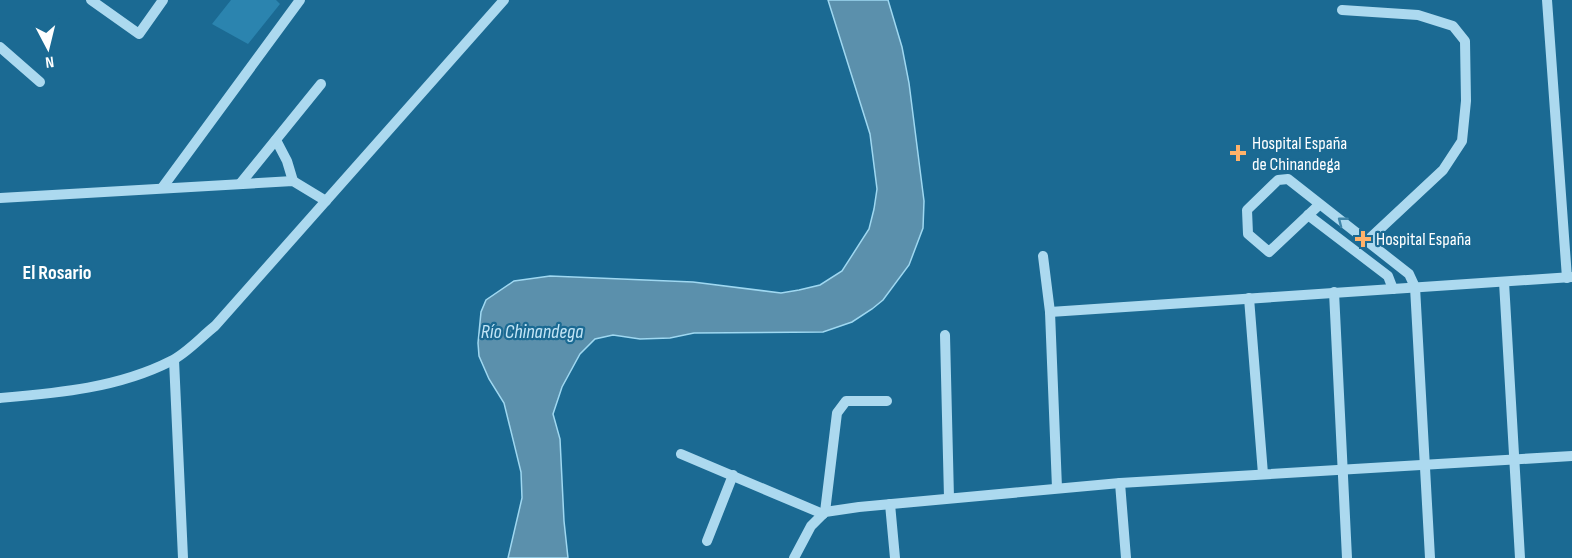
<svg xmlns="http://www.w3.org/2000/svg" width="1572" height="558" font-family="'Sofia Sans Condensed',sans-serif">
<rect width="100%" height="100%" fill="#1b6a93"/>
<path fill="#2b84af" d="M231,0H276L280,4L248,44L212,24Z"/>
<path fill="#5b90ac" stroke="#9fd8f1" stroke-width="1.5" d="M828,0H888L902,47L909,83L924,201L923,228L909,265L883,300L872,309L852,322L823,332L694,333L670,338L640,339L613,335L595,339L580,354L562,387L553,414L560,439L564,521L568,558H508L522,498L521,472L504,403L489,379L479,356L478,343L481,312L486,300L514,281L550,276L693,282L781,293L799,290L820,285L842,271L869,229L874,209L877,189L870,134Z"/>
<g fill="none" stroke-linecap="round" stroke-linejoin="round">
<g stroke="#acd9ef" stroke-width="10">
<path d="M91,0L139,34L163,0"/>
<path d="M1547,0L1567,278"/>
<path d="M1342,10L1418,15L1453,26L1465,41L1466,101L1462,141L1443,170L1367,241"/>
<path d="M0,47L40,82"/>
<path d="M276,140L287,161L293,181"/>
<path d="M240,184L321,84"/>
<path d="M162,188L300,0"/>
<path d="M0,198L293,181L326,201"/>
<path d="M1320,204L1269,252L1248,234L1247,210L1278,180L1288,179L1409,274L1415,287L1430,558"/>
<path d="M1308,215L1388,276L1393,289"/>
<path d="M1043,256L1050,312L1057,488"/>
<path d="M1504,282L1520,558"/>
<path d="M1334,292L1347,558"/>
<path d="M1249,298L1263,474"/>
<path d="M1050,312L1572,277"/>
<path d="M945,335L949,498"/>
<path d="M174,360L183,558"/>
<path d="M0,398C58,393 118,388 171,361C187,353 201,337 215,326L504,0"/>
<path d="M681,454L823,514"/>
<path d="M1120,483L1126,558"/>
<path d="M890,504L895,558"/>
<path d="M825,512L837,413L846,401H887"/>
<path d="M707,541L733,475"/>
<path d="M794,558L811,526L825,512L859,507L1120,483L1572,456"/>
</g>
</g>
<defs><path id="oneway-chevron" d="M-2-3.5L2.5 0L-2 3.5" fill="none" stroke-width="1.6" stroke-linecap="round" stroke-linejoin="round" transform="scale(1.5)"/></defs>
<use stroke="#3f86aa" href="#oneway-chevron" transform="translate(1342 221) rotate(-142)"/>
<g fill="#ffb26a" stroke="#1b6a93" stroke-width="2">
<path d="M1235 144h6v6h6v6h-6v6h-6v-6h-6v-6h6z"/>
<path d="M1360 230h6v6h6v6h-6v6h-6v-6h-6v-6h6z"/>
</g>
<g text-anchor="middle" dominant-baseline="central" stroke-width="4.5" stroke-linejoin="round" paint-order="stroke">
<g font-size="18" fill="#fff" stroke="#1b6a93" text-anchor="start">
<text x="1252" y="143">Hospital España<tspan x="1252" dy="21">de Chinandega</tspan></text>
<text x="1376" y="239">Hospital España</text>
</g>
<g font-size="20" font-weight="bold" fill="#fff" stroke="#1b6a93">
<text x="57" y="273">El Rosario</text>
</g>
<g font-size="20" font-style="italic" fill="#c3e6f7" stroke="#1b6a93">
<text x="532" y="332">Río Chinandega</text>
</g>
</g>
<g transform="translate(48 48) rotate(173)" stroke="#1b6a93" stroke-width="4.5" paint-order="stroke">
<path d="M0-4.5L10 22L0 15L-10 22Z" fill="#ffffff"/>
<text y="-9" font-size="16" font-weight="bold" text-anchor="middle" fill="#ffffff">N</text>
</g>
</svg>
